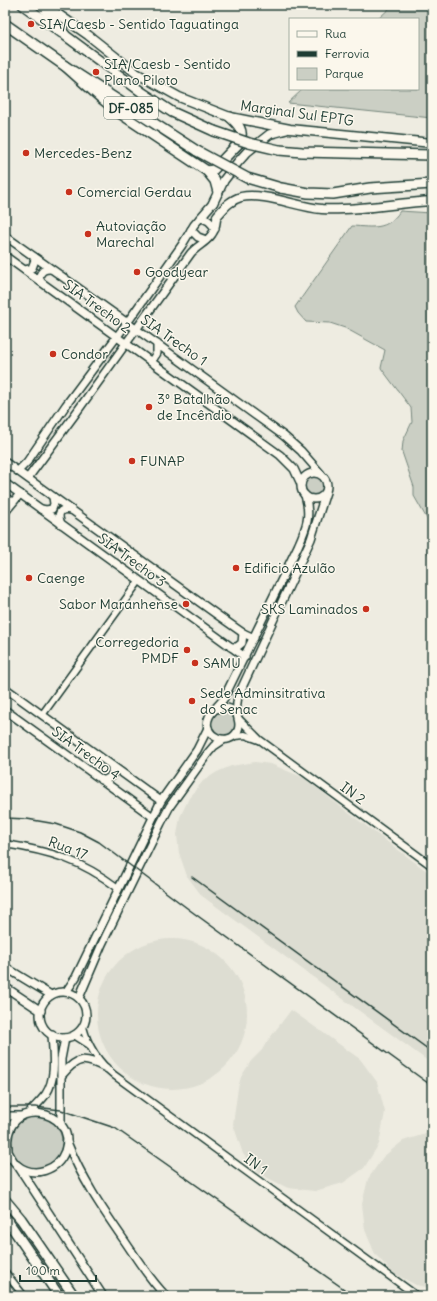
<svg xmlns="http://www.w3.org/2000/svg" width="437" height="1301" font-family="Delius,sans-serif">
<rect width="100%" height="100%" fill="#eeece1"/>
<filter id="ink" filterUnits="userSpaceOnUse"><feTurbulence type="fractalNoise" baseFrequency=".025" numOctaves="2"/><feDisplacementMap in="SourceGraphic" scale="8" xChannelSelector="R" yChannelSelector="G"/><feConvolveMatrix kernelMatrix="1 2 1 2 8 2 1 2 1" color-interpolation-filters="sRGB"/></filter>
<g filter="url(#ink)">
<g fill="#ddddd2">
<path d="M255,762L271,764L304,778L350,814L432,875V1064L202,896L187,876L179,853L177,835L180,817L189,798L203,781L217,772L231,766Z"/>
<circle cx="172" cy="1014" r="75"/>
<path d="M291,1010L360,1059L377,1082L385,1112L379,1144L364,1168L343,1183L315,1191L288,1188L260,1174L243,1154L233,1124L238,1088L241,1077L251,1061L262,1050L266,1043Z"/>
<path d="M428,1133H432V1288L416,1285L393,1273L375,1254L365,1230L362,1204L368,1179L383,1157L403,1141Z"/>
</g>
<g fill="#cbcfc4" stroke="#75867c">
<path d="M393,5H432V118L288,103L303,89H418V19H378Z"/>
<path d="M400,211L432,213V559L427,552L430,524L414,496V487L402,452L403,441L412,422L411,408L381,368L385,350L345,328L330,323L306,322L298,313L295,307L352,226C373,227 387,231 400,211Z"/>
<circle cx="314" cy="486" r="10"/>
<circle cx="223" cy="724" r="12"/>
<circle cx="36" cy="1142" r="26"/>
</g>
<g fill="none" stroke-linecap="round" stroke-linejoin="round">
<defs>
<g id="tertiary">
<path d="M42,715L139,581"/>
<path d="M239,719L260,740L432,866"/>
<path d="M234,736L245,735L259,740"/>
<path d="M5,844C50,851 81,860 118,888"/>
<path d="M83,1027C88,1046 98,1062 114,1075L417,1296"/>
<path d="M74,1035L88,1044"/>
<path d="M5,1272L24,1296"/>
</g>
<g id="secondary">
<path d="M200,218C208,219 211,222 215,229"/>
<path d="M191,230L198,237L206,240"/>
<path d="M5,236L157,344L284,436L301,451L321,474"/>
<path d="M5,256L280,455L294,469L301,484"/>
<path d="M25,270L32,268L35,260L34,257"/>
<path d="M41,282L39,277C41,271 44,269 50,269"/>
<path d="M151,362L157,353V344"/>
<path d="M5,462L216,614L243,633L254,638"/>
<path d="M18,471L27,462L66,405L127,323L182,245L194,225L213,203"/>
<circle cx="314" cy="486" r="13"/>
<path d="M28,478L76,413L191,253C197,246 207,242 212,234C216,229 216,222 217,216"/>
<path d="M5,483L245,657"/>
<path d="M305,495C311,516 307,526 298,546L224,698C221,703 211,712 209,717C200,736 230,749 238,730C241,723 237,719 237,712C236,707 237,702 238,696L311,539L326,492"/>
<path d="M5,497L12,502"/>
<path d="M41,509L46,510L52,509L54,504L53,497"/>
<path d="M5,512L20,494"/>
<path d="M61,524C57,514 59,508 71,510"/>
<path d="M231,647H237L242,643L243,633"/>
<path d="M5,688L161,801"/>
<path d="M216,709C224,706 231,708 237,714"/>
<path d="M5,710L153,817"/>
<path d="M101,780H105L112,776V766"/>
<path d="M5,967L51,995"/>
<path d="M5,987L41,1011"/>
<path d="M66,992L76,977L161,801L197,750L208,728"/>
<circle cx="63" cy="1015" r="23"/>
<path d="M79,998L102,944L161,823L170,806L208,753L214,746L223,740"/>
<path d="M62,1075C78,1056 84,1057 106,1068"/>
<path d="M29,1113C34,1107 41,1101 46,1094C57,1077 53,1054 52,1034"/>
<path d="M5,1116H21"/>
<path d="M61,1126V1059L65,1038"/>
<path d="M67,1142C82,1179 101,1207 124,1240C137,1259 149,1279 166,1296"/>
<path d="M5,1147C10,1153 11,1160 17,1165C34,1179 58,1170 65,1151C80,1109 1,1093 8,1150"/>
<path d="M18,1166L103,1296"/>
</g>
<g id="primary">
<path d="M45,5L88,35L136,73L179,97L230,117L290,129L432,143"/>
<path d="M213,203L224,180L238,162L247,152L270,134L285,130"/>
<path d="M217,216C224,208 230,200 241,197C264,192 297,207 322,209C359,211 395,203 432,201"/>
</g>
<g id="trunk">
<path d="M23,5L62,33"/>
<path d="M5,24L65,66L101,98L121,114L207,171L215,181L218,192"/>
<path d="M207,171L213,170L217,166L240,142C244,130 238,124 230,117"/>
</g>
<g id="motorway">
<path d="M41,5L66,36L143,93L172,112L214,131"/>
<path d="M65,66L197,151"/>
<path d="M279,150L302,152L432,155"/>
<path d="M281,188L308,193L333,194L370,188L432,184"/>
<path d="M5,1200L21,1219L74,1296"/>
<path d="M5,1217L59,1296"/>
</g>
</defs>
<use href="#tertiary" stroke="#1f3d34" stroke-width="9"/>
<use href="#secondary" stroke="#1f3d34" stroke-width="10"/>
<use href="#primary" stroke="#1f3d34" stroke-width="11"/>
<use href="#trunk" stroke="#1f3d34" stroke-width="12"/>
<use href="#motorway" stroke="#1f3d34" stroke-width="12"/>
<use href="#tertiary" stroke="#fbf7ec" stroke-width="6"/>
<use href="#secondary" stroke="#fbf7ec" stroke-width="7"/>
<use href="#primary" stroke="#fbf7ec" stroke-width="8"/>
<use href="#trunk" stroke="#fbf7ec" stroke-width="9"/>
<use href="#motorway" stroke="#fbf7ec" stroke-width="9"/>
<g stroke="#1f3d34" stroke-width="1.5">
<path d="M5,818L27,819L56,824L80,832L99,842L191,911L432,1086"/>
<path d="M192,877L432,1052"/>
<path d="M5,1107H35L61,1110L115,1128L354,1296"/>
</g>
<defs>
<g id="motorway-bridge">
<path d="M214,131L249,143L279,150"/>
<path d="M197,151L247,178L281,188"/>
</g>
</defs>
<use href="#motorway-bridge" stroke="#1f3d34" stroke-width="12" stroke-linecap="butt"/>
<use href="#motorway-bridge" stroke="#fbf7ec" stroke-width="9"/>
</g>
</g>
<g fill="#c8321e" stroke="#fbf7ec" stroke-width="1.5">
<circle cx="31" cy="24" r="4"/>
<circle cx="96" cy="72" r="4"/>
<circle cx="26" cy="153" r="4"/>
<circle cx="69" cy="192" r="4"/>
<circle cx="88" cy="234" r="4"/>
<circle cx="137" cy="272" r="4"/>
<circle cx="53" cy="354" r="4"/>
<circle cx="149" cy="407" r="4"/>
<circle cx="132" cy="461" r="4"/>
<circle cx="236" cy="568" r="4"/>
<circle cx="29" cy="578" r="4"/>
<circle cx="186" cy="604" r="4"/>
<circle cx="366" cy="609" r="4"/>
<circle cx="187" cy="650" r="4"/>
<circle cx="195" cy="663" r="4"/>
<circle cx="192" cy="701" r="4"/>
</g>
<g text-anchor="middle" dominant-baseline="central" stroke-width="3" stroke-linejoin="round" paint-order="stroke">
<rect fill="#fbf7ec" stroke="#61756b" stroke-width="1" x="104" y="97" width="54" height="22" rx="3"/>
<g font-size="13" font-weight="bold" fill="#1f3d34">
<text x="131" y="108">DF-085</text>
</g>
<g font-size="14" fill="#1f3d34" stroke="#fbf7ec" text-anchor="start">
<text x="39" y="24">SIA/Caesb - Sentido Taguatinga</text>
<text x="104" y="64">SIA/Caesb - Sentido<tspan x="104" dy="16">Plano Piloto</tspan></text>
<text x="34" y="153">Mercedes-Benz</text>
<text x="77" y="192">Comercial Gerdau</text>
<text x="96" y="226">Autoviação<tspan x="96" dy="16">Marechal</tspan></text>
<text x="145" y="272">Goodyear</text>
<text x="61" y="354">Condor</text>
<text x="157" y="399">3º Batalhão<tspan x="157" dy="16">de Incêndio</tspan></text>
<text x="140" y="461">FUNAP</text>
<text x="244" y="568">Edificio Azulão</text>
<text x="37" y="578">Caenge</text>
<text x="178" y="604" text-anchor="end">Sabor Maranhense</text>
<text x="358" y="609" text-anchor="end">SKS Laminados</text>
<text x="179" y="642" text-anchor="end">Corregedoria<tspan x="179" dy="16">PMDF</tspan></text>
<text x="203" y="663">SAMU</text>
<text x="200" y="693">Sede Adminsitrativa<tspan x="200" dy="16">do Senac</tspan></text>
</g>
<g font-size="14" fill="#1f3d34" stroke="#fbf7ec">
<text transform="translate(297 113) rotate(8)">Marginal Sul EPTG</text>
<text transform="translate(97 306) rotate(36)">SIA Trecho 2</text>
<text transform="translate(174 340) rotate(35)">SIA Trecho 1</text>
<text transform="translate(132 560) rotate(36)">SIA Trecho 3</text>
<text transform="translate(86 753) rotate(36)">SIA Trecho 4</text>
<text transform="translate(353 793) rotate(36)">IN 2</text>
<text transform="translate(68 848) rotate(21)">Rua 17</text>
<text transform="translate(256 1164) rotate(36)">IN 1</text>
</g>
</g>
<rect width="437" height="1301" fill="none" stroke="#fbf7ec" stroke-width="20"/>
<rect x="10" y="10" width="417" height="1281" fill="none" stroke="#1f3d34" stroke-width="1.5" filter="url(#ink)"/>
<rect x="289" y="18" width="130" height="72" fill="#fbf7ec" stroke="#a3ada2"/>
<rect x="297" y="31" width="20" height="6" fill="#fbf7ec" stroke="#a3ada2"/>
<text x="325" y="38" font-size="12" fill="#1f3d34">Rua</text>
<rect x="297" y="51" width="20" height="6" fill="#1f3d34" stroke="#a3ada2"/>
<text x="325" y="58" font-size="12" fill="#1f3d34">Ferrovia</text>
<rect x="297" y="68" width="20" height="12" fill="#cbcfc4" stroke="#a3ada2"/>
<text x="325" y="78" font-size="12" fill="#1f3d34">Parque</text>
<path d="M20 1275v6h76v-6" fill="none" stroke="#1f3d34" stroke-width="2"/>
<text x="26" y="1275" font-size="12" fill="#1f3d34" stroke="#fbf7ec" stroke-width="3" paint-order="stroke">100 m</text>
</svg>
